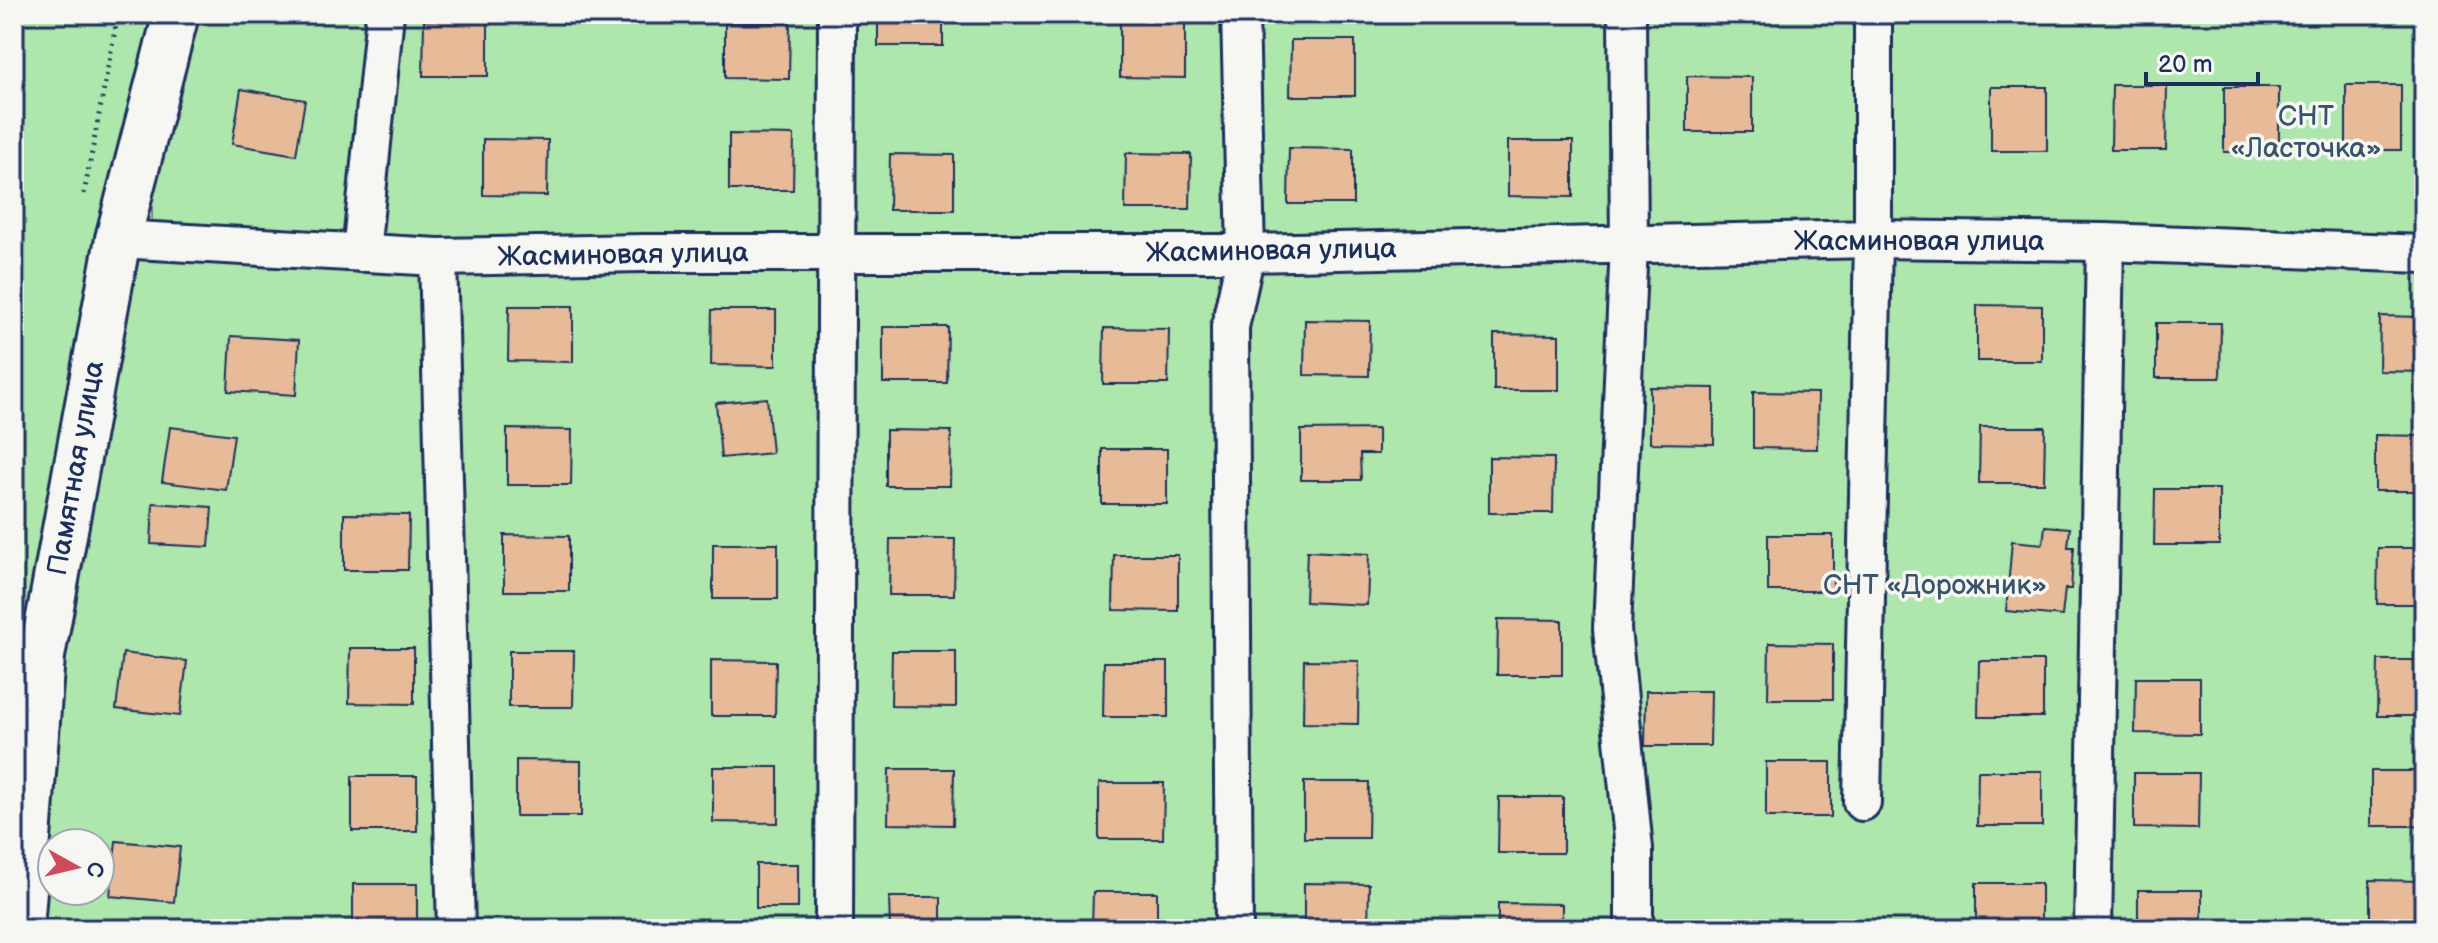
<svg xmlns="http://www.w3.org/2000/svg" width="2438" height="943" font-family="'Balsamiq Sans',sans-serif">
<rect width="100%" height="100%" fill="#f6f6f2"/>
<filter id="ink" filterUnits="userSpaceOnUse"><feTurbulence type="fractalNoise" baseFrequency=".0125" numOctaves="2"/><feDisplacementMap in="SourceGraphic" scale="16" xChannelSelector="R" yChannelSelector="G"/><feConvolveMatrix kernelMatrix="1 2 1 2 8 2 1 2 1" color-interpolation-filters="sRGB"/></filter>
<g filter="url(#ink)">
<path fill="#ade7ab" stroke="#648b84" stroke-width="2" fill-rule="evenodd" d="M14,14H168L118,239L152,241V169L195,14H2424V929H14ZM52,843H100V891H52Z"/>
<g fill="#e8bb98" stroke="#1b2f5e" stroke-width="2">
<rect x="878" y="14" width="65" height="32"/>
<path d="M424,20L488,21V76H423Z"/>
<path d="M1120,22H1185V78L1120,77Z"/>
<path d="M725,23H790L789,79L725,78Z"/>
<path d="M1291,40H1355V96H1290Z"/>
<path d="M1687,76L1752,77V132H1687Z"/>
<path d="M2112,85H2167L2166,150H2111Z"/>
<rect x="2346" y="85" width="55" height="65"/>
<rect x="1991" y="87" width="56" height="64"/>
<rect x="2224" y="87" width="55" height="65"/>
<path d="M241,89L305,100L296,155L232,144Z"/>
<path d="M729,134L794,135L793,190H729Z"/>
<path d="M483,139L548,140L547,196L483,195Z"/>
<path d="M1508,141H1573V197L1508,196Z"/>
<path d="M1289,148L1353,149V204H1288Z"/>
<path d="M1126,153L1191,154L1190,209H1125Z"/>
<path d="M890,154L954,155V210H889Z"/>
<path d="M1977,305L2042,306V361H1977Z"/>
<path d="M509,306H573V362L508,361Z"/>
<path d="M712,310H776V366L711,365Z"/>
<path d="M2380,316L2424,317V372L2379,371Z"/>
<path d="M1305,320L1370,321L1369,376L1304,375Z"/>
<path d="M2156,323H2221L2220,378H2156Z"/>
<path d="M883,327H948L947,383H883Z"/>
<path d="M1104,328L1169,329L1168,384H1103Z"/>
<path d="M1494,334L1559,335V390H1494Z"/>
<path d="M231,336L299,340L296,395L228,391Z"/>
<path d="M1650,387L1714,388V444L1650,443Z"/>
<path d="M1753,392L1818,393L1817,449L1753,448Z"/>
<path d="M767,398L772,453L721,458L716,403Z"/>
<path d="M170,427L234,435L226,490L162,482Z"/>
<path d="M1980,427H2045L2044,483H1979Z"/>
<path d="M507,429L572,430L571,485H507Z"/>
<path d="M1378,429V454H1360L1361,480H1301V430Z"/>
<path d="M886,430L951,431L950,486H886Z"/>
<path d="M2375,435L2424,436V491H2375Z"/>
<rect x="1102" y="449" width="65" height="55"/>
<path d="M1489,457L1554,458L1553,513H1489Z"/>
<path d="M2155,489H2219V545H2154Z"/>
<path d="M153,503L212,507L209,547L151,544Z"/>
<path d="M344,514L409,515L408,570H344Z"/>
<path d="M2045,526L2070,528L2068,547H2074L2071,589H2065L2062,616L2006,611L2012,541L2043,544Z"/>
<path d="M504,535L569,536V591H504Z"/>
<rect x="1768" y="535" width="65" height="56"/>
<path d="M890,539H955L954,595H889Z"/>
<rect x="713" y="544" width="65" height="55"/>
<path d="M2378,548H2424V604H2377Z"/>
<path d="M1307,551L1369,554L1367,605L1305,602Z"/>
<path d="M1114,555H1178V611L1113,610Z"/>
<path d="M1498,619L1562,620V675H1497Z"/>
<path d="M1769,643L1833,644V699H1768Z"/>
<path d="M350,648H414V704L349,703Z"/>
<path d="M509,651H574L573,707H509Z"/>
<path d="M892,651H956V707L891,706Z"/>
<path d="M123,653L187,661L180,716L116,709Z"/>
<path d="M711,660L776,661L775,716H711Z"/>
<path d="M1304,660L1359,661L1358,724L1303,723Z"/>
<path d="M2378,660H2424V716H2377Z"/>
<path d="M1979,661H2043V717H1978Z"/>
<path d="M1104,662H1168V717H1103Z"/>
<path d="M2136,678H2200V734L2135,733Z"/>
<path d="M1646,691H1711L1710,746H1645Z"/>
<path d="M516,760L581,761V816H516Z"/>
<rect x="1766" y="762" width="65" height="55"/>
<path d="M713,767H778V823L713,822Z"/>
<path d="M889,769H954L953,825L888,824Z"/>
<path d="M1978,771H2042V826H1977Z"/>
<rect x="2371" y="771" width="53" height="55"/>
<path d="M2134,773H2199L2198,829L2134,828Z"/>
<rect x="352" y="776" width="65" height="55"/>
<path d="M1304,782H1369L1368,838H1304Z"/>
<path d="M1099,783H1164L1163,839H1099Z"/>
<path d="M1499,797H1563V853H1498Z"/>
<path d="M116,841L180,847L174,902L110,896Z"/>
<rect x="756" y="864" width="42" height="44"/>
<path d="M2370,880L2424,881V929H2370Z"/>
<path d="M1304,883L1369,884L1368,929H1304Z"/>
<rect x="1976" y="883" width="65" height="46"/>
<rect x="353" y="884" width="64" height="45"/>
<rect x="2138" y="890" width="64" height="39"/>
<path d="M1093,892H1157V929H1092Z"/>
<path d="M889,897H941V929H890Z"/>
<path d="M1498,903L1562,904V929H1498Z"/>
</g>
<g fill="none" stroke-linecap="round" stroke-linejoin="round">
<defs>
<g id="minor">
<path d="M1627,14L1629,244L1612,629L1634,849V929"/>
<path d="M118,239L438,257L643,253H1246L1873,239L2105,242L2424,254"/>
<path d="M361,253L385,14"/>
<path d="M438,257L456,929"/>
<path d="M14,650L42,656"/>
<path d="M1862,802L1873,239V14"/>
<path d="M834,929L837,14"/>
<path d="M1234,929L1230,327L1246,253L1240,14"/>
<path d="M2093,929L2105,242"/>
</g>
<path id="tertiary" d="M21,929L42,656L118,239L176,14"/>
</defs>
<use href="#minor" stroke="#1b2f5e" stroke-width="42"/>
<use href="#tertiary" stroke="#1b2f5e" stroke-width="50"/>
<path stroke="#1b2f5e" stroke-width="5" stroke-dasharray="2 6" stroke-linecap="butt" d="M84,194L118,14"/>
<use href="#minor" stroke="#f6f6f2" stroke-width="36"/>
<use href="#tertiary" stroke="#f6f6f2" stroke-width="44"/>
</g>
</g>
<g text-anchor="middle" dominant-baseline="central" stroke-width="7" stroke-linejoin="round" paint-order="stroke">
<g font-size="28" fill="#38546d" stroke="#f6f6f2">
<text x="2306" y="116">СНТ<tspan x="2306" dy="32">«Ласточка»</tspan></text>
<text x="1935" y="585">СНТ «Дорожник»</text>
</g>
<g font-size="28" fill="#1b2f5e" stroke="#f6f6f2">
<text x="1919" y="241">Жасминовая улица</text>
<text transform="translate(1271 251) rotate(-1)">Жасминовая улица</text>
<text transform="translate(623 255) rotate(-1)">Жасминовая улица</text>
<text transform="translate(76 468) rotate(-80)">Памятная улица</text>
</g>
</g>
<rect width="2438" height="943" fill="none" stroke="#f6f6f2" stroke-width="48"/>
<rect x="24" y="24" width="2390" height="895" fill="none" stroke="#1b2f5e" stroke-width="3" filter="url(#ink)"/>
<g transform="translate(76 867) rotate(98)"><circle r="38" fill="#f6f6f2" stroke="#9ea6b7" stroke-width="2"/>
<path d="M0-6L14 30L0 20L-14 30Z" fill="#d1495b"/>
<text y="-12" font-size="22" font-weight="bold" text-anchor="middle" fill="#1b2f5e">С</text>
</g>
<path d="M2146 72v12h112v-12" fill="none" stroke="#1b2f5e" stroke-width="4"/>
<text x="2158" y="72" font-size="24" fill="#1b2f5e" stroke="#f6f6f2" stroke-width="6" paint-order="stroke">20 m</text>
</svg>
